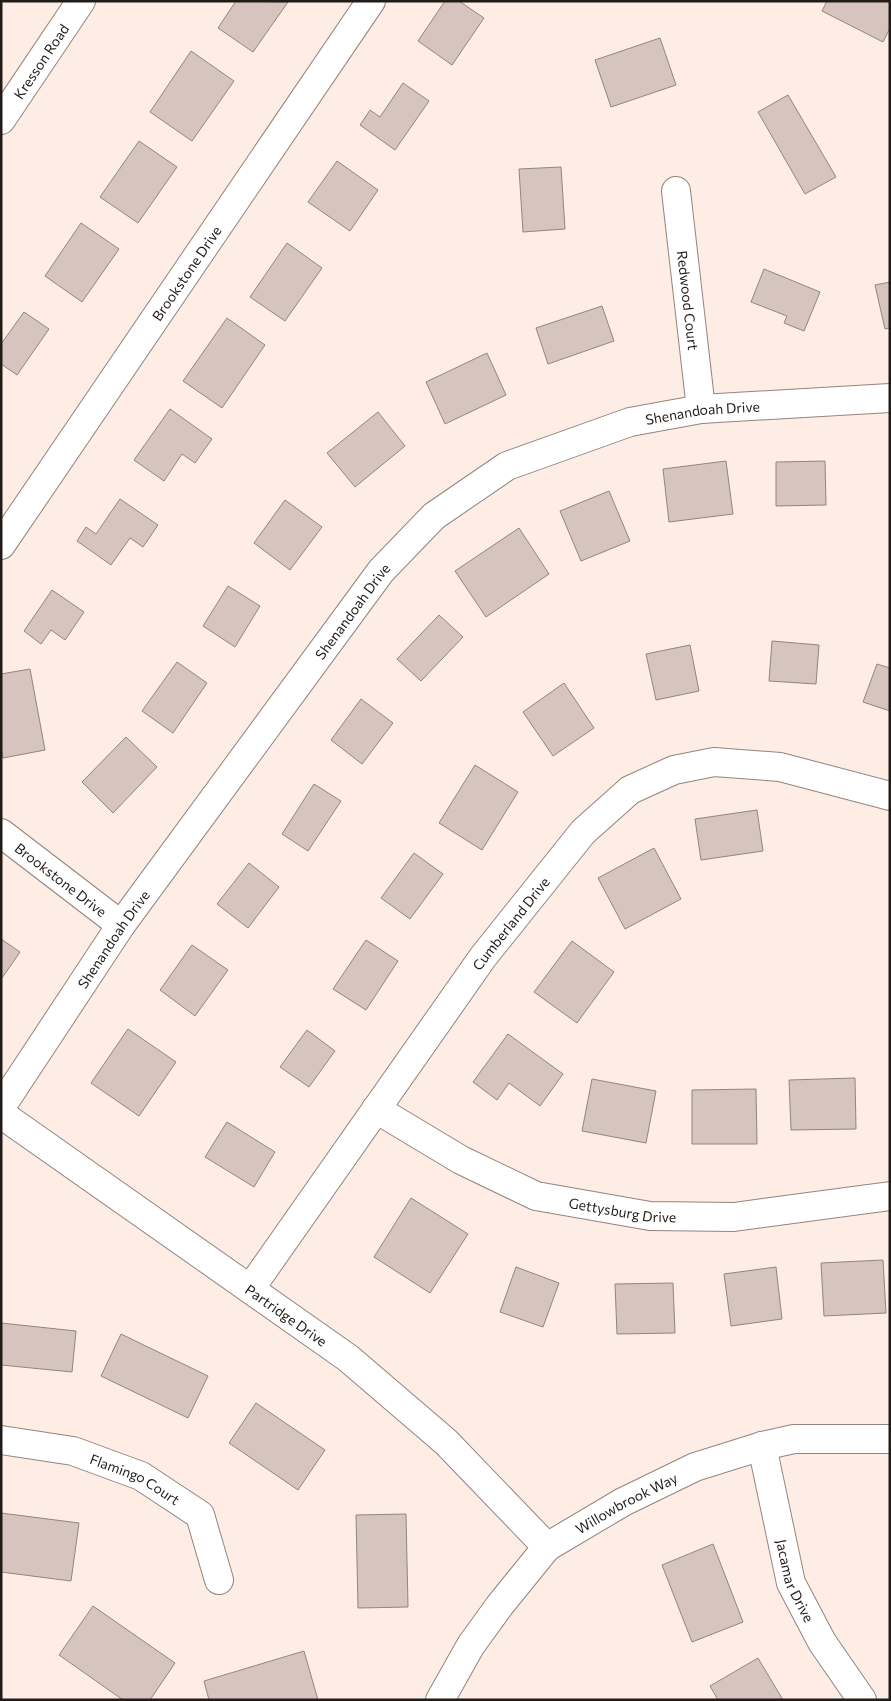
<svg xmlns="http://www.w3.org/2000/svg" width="891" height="1701" font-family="Commissioner,sans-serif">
<rect width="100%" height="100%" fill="#fdede5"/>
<g fill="#d5c5be" stroke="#93847d">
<path d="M236,1L288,2L253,52L218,28Z"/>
<path d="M445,1H459L484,18L452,65L418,41Z"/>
<path d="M827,1H890V28L883,42L822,11Z"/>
<path d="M660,38L676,85L611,107L595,60Z"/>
<path d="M191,51L234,81L192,141L150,112Z"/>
<path d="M403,83L429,101L395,150L360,125L370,110L380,117Z"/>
<path d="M788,95L836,177L805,194L758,112Z"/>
<path d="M139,141L177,167L138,223L100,197Z"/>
<path d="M337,161L378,190L350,231L308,202Z"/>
<path d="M561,167L565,229L523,232L519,169Z"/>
<path d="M81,223L119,249L82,302L45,276Z"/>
<path d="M287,243L322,268L285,321L250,297Z"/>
<path d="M764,269L820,292L804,331L784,323L787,316L751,302Z"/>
<path d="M890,282V328L885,329L875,285Z"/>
<path d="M602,306L614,341L548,364L536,328Z"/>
<path d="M24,312L49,329L17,375L1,364V344Z"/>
<path d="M227,318L265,345L222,408L183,381Z"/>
<path d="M487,353L506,395L445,424L426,382Z"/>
<path d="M170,409L212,439L195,463L182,454L164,481L134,460Z"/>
<path d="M378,412L405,446L355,487L327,453Z"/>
<path d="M726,461L733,514L669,522L663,469Z"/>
<path d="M825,461L826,505L776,506V462Z"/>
<path d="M609,491L630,541L581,561L560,511Z"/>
<path d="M120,499L158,525L143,547L130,538L111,565L77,541L86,527L96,534Z"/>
<path d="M285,500L322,527L290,570L254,543Z"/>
<path d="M519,528L549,574L486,617L455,571Z"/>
<path d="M228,586L260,606L235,647L203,626Z"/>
<path d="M52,590L84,612L65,640L51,630L41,644L24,631Z"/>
<path d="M439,615L463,637L421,681L397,659Z"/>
<path d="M772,641L819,645L816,684L769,681Z"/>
<path d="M690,645L699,691L656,700L646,654Z"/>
<path d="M177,662L207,683L173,733L142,711Z"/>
<path d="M877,664L890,668V711L863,702Z"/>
<path d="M30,669L45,750L3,758L1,748V674Z"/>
<path d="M564,683L594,728L553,756L523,712Z"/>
<path d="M361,699L393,723L362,764L331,740Z"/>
<path d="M126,737L157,767L113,813L82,782Z"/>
<path d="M475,765L518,792L482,850L439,823Z"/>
<path d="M314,784L341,801L308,851L282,834Z"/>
<path d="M757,810L763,851L701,860L695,819Z"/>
<path d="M654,848L681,899L625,929L598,878Z"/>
<path d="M414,853L443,874L410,919L381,898Z"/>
<path d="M249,863L279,887L248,928L217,904Z"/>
<path d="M1,939L20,952L2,978L1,977Z"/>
<path d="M366,940L398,961L366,1010L333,989Z"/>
<path d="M572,941L614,972L577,1023L534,992Z"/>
<path d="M192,945L228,970L195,1016L160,990Z"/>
<path d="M128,1029L176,1062L139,1116L91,1083Z"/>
<path d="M307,1030L335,1051L309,1087L280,1067Z"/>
<path d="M508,1034L563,1074L540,1106L509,1083L497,1100L473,1082Z"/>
<path d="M855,1078L856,1129L791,1130L789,1080Z"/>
<path d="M592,1079L656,1091L646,1143L582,1131Z"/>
<path d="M756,1089L757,1144H692V1090Z"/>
<path d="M227,1122L275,1152L254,1187L205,1157Z"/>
<path d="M411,1198L468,1234L430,1293L374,1257Z"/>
<path d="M883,1260L886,1313L824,1316L821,1263Z"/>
<path d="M516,1267L559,1283L543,1327L500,1312Z"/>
<path d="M776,1267L782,1319L731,1326L724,1274Z"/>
<path d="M673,1283L675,1333L617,1334L615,1284Z"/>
<path d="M1,1323L76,1331L72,1372L1,1365Z"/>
<path d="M121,1334L208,1376L188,1418L101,1376Z"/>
<path d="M256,1403L325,1450L298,1490L229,1443Z"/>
<path d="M1,1513L79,1523L71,1581L1,1572Z"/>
<path d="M406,1514L408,1607L358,1608L356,1515Z"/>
<path d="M713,1544L743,1622L692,1642L662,1565Z"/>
<path d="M93,1606L175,1663L150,1700H123L59,1655Z"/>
<path d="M304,1651L318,1700H209L204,1681Z"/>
<path d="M758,1658L783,1700H718L710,1686Z"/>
</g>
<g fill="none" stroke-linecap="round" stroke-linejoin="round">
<defs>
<g id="minor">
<path id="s1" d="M676,191L701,409"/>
<path id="s2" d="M1,545L371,1"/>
<path id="s3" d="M1,833L121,925"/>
<path id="s4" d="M1,1107L121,925L381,571L434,516L507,466L630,422L701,409L890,398"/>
<path id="s5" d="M376,1109L461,1160L536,1196L650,1216L734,1217L890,1196"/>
<path id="s6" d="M1,1114L348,1358L446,1442L547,1547"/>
<path id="s7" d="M250,1289L483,957L583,832L630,790L674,770L714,762L780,767L890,796"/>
<path id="s8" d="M1,1440L73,1451L141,1476L200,1515L219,1580"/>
<path id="s9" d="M762,1446L791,1583L822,1642L862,1700"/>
<path id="s10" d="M440,1700L471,1645L500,1605L547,1547L623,1502L695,1467L762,1446L794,1439H890"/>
</g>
<g id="major">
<path id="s11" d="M1,120L81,1"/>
</g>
</defs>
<use href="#minor" stroke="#93847d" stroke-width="30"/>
<use href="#major" stroke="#93847d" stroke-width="30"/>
<use href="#minor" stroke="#fff" stroke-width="28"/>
<use href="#major" stroke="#fff" stroke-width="28"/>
</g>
<g text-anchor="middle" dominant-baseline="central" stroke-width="4" stroke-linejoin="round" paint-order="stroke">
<g font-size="14" fill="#221c19" stroke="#fefefe">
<text stroke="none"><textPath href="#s11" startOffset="71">Kresson Road</textPath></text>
<text stroke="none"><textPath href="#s2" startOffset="329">Brookstone Drive</textPath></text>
<text stroke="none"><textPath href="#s1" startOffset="110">Redwood Court</textPath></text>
<text stroke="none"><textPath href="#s4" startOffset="1026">Shenandoah Drive</textPath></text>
<text stroke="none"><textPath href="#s4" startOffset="608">Shenandoah Drive</textPath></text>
<text stroke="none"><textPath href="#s3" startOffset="76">Brookstone Drive</textPath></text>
<text stroke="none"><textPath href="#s7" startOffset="449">Cumberland Drive</textPath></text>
<text stroke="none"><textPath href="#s4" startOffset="202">Shenandoah Drive</textPath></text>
<text stroke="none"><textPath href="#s5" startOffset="270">Gettysburg Drive</textPath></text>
<text stroke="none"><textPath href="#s6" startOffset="349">Partridge Drive</textPath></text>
<text stroke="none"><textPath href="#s8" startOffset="141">Flamingo Court</textPath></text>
<text stroke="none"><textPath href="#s10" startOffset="278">Willowbrook Way</textPath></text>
<text stroke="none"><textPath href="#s9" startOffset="139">Jacamar Drive</textPath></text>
</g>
</g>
<rect width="891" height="1701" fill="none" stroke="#221c19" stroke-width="5"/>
</svg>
